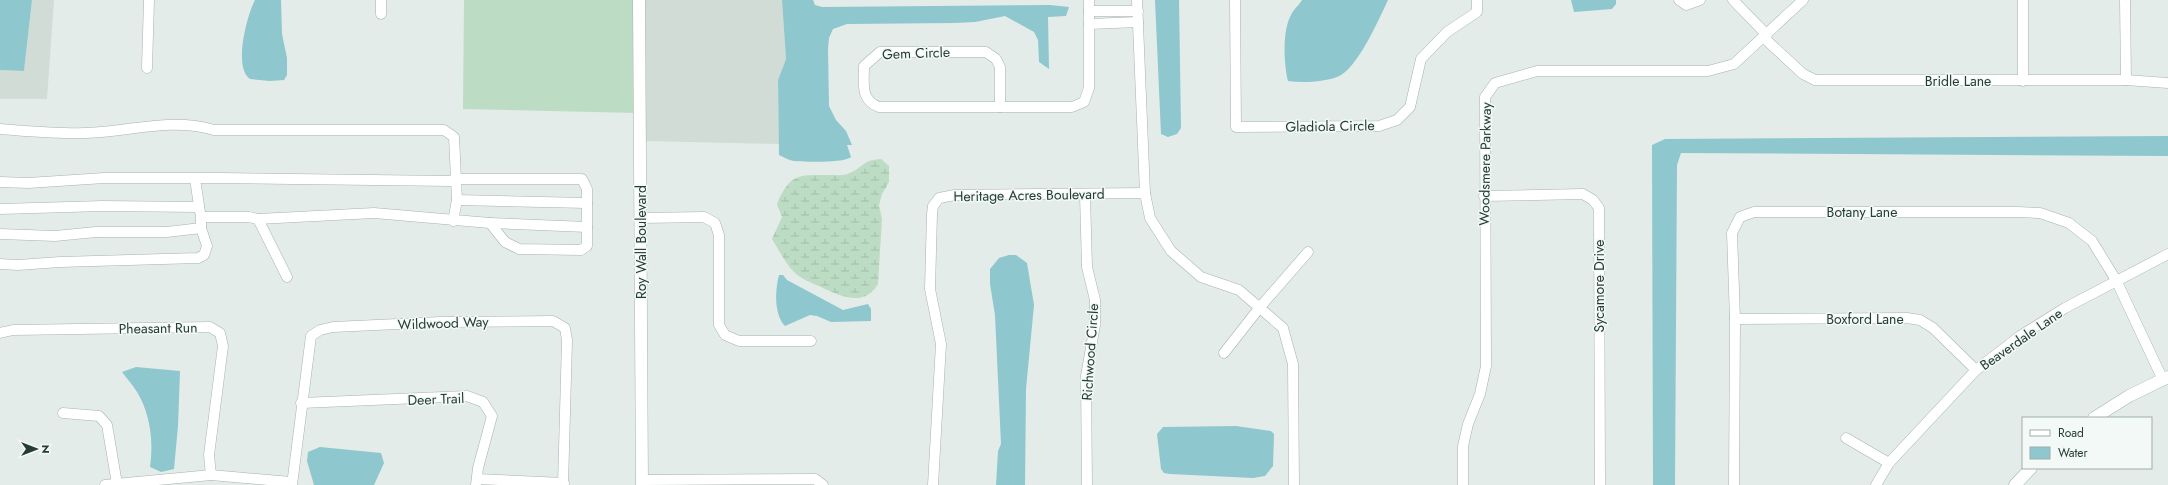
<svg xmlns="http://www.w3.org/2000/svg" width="2168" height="485" font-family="Jost,sans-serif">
<defs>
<pattern id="wetland-marsh" width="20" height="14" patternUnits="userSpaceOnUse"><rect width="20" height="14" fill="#bddcc4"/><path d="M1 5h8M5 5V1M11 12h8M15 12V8" fill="none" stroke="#a2bea9"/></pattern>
</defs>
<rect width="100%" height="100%" fill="#e3ece8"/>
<g fill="#d1dcd7">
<path d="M32,0H54L47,99H0V70L24,71Z"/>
<path d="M644,0H782L786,59L778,80L779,144L646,141Z"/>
</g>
<path fill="#bddcc4" d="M464,0H634L636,113L463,109Z"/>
<path fill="url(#wetland-marsh)" d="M881,159L889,166V182L882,194L879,205L882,219L878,284C864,308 840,296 821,287C812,283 801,279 794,272C785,263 779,250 772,239L782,217L777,204C790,172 800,175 832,175C837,175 845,176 850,173C864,167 862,160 881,159Z"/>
<g fill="#8ec7ce">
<path d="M0,0H32L24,71L0,70Z"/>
<path d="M255,0H281L282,34L287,58V75L284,80L270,81L250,79C233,68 247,15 255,0Z"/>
<path d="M782,0H813L815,5L822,7L1050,5L1069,7L1066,16L1048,17L1049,69L1039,62L1038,40L1034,32L1005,16L975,22L954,23L847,24L833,29L829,38L828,48L829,106L836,120L846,131L852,145H847L851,157C845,163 804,162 794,161C788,160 784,157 779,155L778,80L786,59Z"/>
<path d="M1155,0H1179L1181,128L1177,134L1168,137L1161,134Z"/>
<path d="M1302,0H1388C1379,19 1357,70 1337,77C1323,82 1304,83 1288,81C1284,64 1282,31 1291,15C1293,10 1299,5 1302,0Z"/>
<path d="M1571,0H1616V4L1612,9L1574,12Z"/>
<path d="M2168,136V156L1681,153L1677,165L1675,485H1653L1652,145L1665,139Z"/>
<path d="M1009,255H1016L1027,263L1034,305L1026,389L1025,485H996L998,451L1001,444L995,315L990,284V269L999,258Z"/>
<path d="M779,275H783L787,280L843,310L868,304L871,309V321L831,322L817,316L810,315L785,326C774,314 775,291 779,275Z"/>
<path d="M136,367L180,371L178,426L174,469L161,472L150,467C154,442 150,413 137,392C133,385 127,379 122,372Z"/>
<path d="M1236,426L1271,431L1274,434L1273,466L1265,476L1253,478L1170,474L1164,473L1161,469L1157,434L1163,427Z"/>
<path d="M320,447L381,453L384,463L374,485H314L307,461L308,452Z"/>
</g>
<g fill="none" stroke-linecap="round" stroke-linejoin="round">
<defs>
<g id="street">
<path d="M381,0V14"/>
<path d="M1137,0L1145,193"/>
<path d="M1235,0L1236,127L1379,126L1397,120L1410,107L1421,59L1447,32L1477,12V0"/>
<path d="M1679,0L1686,5L1700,0"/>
<path d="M1733,0L1767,35"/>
<path d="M2023,0V81"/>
<path d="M2125,0L2126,80"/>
<path d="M1089,11H1138"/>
<path d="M1089,24L1138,22"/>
<path d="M1764,38L1803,74L1815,80H2126L2168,83"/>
<path d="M880,52H986L996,59L1000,67V107H879C860,100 864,83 864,66Z"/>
<path d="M147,68L149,0"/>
<path d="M1000,107H1072L1084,102L1089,88V0"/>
<path d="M0,129C28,131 58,134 86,133C130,132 170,117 214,130H444L454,137L456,179L450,181L221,178H104L28,183L0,182"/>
<path d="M195,179L200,212"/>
<path d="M1085,195L1087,267L1095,300V325L1086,376L1087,485"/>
<path d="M1484,196L1583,194L1593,200L1599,208L1600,485"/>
<path d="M457,200L587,203"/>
<path d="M0,209L103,206L199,207"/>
<path d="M642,218L704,217L715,223L719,235V325L725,335L739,341H811"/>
<path d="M258,219L287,277"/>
<path d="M490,223L587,227"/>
<path d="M0,234L55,236L96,232H167L201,228V217H249L258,219L374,213L490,223L505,242L519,249L581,250L587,246V189L582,179H456L457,200L453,221"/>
<path d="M0,264L18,265L60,262L198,258L204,255L207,246L201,228"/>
<path d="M1735,319L1907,318L1920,320L1933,328L1976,370"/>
<path d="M0,333L13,330L210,327L220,333L223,346L209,455L211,475"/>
<path d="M1224,353L1260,307L1308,252"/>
<path d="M301,403L467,396L483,402L492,416L478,468L476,485"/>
<path d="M63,413L99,416L107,425L117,484"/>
<path d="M1846,438L1889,463"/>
<path d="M477,479L564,483"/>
<path d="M642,480L815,479L823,485"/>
<path d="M105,485L211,475L291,482"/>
<path d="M292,485L311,336L320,330L333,327L441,322L553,321L565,328L567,340L563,485"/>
<path d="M933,485L941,344L930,289L932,214L933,206L939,198L955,195L1145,193L1150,218L1171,251L1201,277L1239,290L1283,328L1293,364L1294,485"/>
<path d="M1463,485V446L1468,424L1480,394L1486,366L1485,97L1495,83L1537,71H1708L1734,64L1803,0"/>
<path d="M1734,485L1735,319L1732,233L1740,217L1754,212H2018L2040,213L2069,223L2092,241L2116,280L2163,380"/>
<path d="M1876,485L1889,463L1976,370L2020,336L2065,308L2168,254"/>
</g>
<g id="secondary">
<path d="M639,0L642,485"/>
<path d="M2094,418L2129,396L2168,377"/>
<path d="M2015,485L2031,468"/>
</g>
</defs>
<use href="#street" stroke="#a6b4af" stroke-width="11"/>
<use href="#secondary" stroke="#a2b7af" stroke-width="13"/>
<use href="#street" stroke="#fff" stroke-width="10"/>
<use href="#secondary" stroke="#fff" stroke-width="12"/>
</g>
<g text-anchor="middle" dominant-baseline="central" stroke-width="3" stroke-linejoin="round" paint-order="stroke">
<g font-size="14" fill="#243c35" stroke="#f3f9f6">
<text transform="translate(916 53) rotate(-2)">Gem Circle</text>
<text x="1958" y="81">Bridle Lane</text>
<text transform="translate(1330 126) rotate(-1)">Gladiola Circle</text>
<text transform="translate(1485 164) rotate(-89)">Woodsmere Parkway</text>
<text transform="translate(1029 195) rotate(-1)">Heritage Acres Boulevard</text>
<text x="1862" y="212">Botany Lane</text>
<text transform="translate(641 242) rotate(-90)">Roy Wall Boulevard</text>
<text transform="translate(1599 286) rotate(-90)">Sycamore Drive</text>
<text x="1865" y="319">Boxford Lane</text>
<text transform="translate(443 323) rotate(-2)">Wildwood Way</text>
<text transform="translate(158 328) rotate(-1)">Pheasant Run</text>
<text transform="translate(2021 339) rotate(-35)">Beaverdale Lane</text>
<text transform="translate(1090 352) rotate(-86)">Richwood Circle</text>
<text transform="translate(436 399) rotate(-2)">Deer Trail</text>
</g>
</g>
<rect x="2022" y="417" width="130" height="52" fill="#f3f9f6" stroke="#a0ada9"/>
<rect x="2030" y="430" width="20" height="6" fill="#ffffff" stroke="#a0ada9"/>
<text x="2058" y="437" font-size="12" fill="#243c35">Road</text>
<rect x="2030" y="447" width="20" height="12" fill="#8ec7ce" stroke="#a0ada9"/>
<text x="2058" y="457" font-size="12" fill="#243c35">Water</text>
<g transform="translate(36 449) rotate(90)" stroke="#f3f9f6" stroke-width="3" paint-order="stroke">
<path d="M0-3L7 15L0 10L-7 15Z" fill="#243c35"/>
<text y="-6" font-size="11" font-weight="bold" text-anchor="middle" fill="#243c35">N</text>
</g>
</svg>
